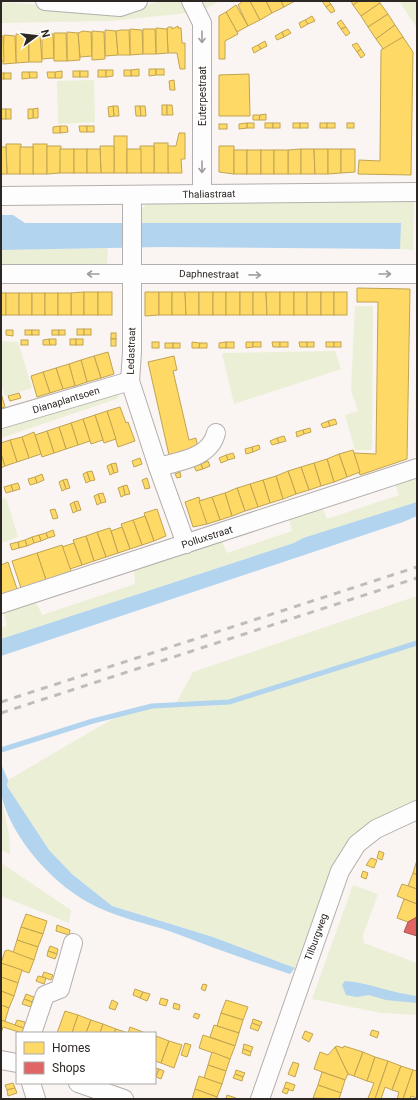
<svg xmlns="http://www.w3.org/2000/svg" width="418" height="1100" font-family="Roboto,sans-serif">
<rect width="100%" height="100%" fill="#faf4f2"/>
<g fill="#ebefd5">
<path d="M161,1H183L188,13L109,21L1,23V2L122,11Z"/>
<path d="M196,1H220L201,11Z"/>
<path d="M399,1H417V28Z"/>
<path d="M94,80L95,122L58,124L57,81Z"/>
<path d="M414,198L413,250L400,249V223H141L142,209L148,202Z"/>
<path d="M108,248L107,268L1,269V250Z"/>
<path d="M417,290V455L415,456Z"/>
<path d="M355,306H373L372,450H355L345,415L358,411L351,390Z"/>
<path d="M1,341L18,342L32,388L5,396L1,383Z"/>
<path d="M335,351L341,369L234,404L222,353Z"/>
<path d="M117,389L119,398L1,438V424Z"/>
<path d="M417,476V502L303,538L294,543L1,639V628L7,626L4,613L36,602L42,615L135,584L134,570L222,541L227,553L292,531L289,519L323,508L327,519L399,495L395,484Z"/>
<path d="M6,498L18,537L1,543V499Z"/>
<path d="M417,596V800C390,809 365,823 346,845C337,856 333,870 327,883C315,911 305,940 295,968L213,937L112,906L72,874L49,850L7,786L8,780L126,711L175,705L193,672Z"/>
<path d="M1,795L9,835L10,855L1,850Z"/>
<path d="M1,863L71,910L69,923L1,896Z"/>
<path d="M353,885L378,894L363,935L364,943L417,963V1015L381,1013L312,999Z"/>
</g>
<g fill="#b2d4ef">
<path d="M1,215H13L25,223H401L400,249L161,247L1,250Z"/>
<path d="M417,502V516L403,522L1,656V639L294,543L303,538Z"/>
<path d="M1,764L8,780L7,786L49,850L72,874L112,906L213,937L295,968L290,974C249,961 209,946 169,931C145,923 120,918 97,907C56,888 11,839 1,794C0,785 1,773 1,764Z"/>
<path d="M345,981C370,983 392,993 417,996V1003L386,1000L369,995L357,997L346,995L342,985Z"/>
</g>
<g fill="#ffd966" stroke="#c0a452">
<path d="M250,1L260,20L248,26L238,5L243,1Z"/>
<path d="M250,1H266L272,13L260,20Z"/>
<path d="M266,1H281L284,7L272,13Z"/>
<path d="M281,1H295L284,7Z"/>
<path d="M322,1H328L331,4L326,7Z"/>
<path d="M351,1H359L353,5Z"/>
<path d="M359,1H379L380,3L361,16L353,5Z"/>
<path d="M380,3L388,14L368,27L361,16Z"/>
<path d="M331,4L335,11L331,13L326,7Z"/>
<path d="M236,5L248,26L237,32L226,12Z"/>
<path d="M226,12L238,34L225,41V59H219V16Z"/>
<path d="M388,14L395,25L376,39L368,27Z"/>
<path d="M312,16L315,21L308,24L305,20Z"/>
<path d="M305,20L308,24L301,28L299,23Z"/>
<path d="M341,20L346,27L341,29L337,23Z"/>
<path d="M395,25L403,37L384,50L376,39Z"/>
<path d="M178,26V28H181L182,43H185V69H180L177,53H168L167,29L168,27H172V29Z"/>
<path d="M346,27L350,33L346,36L341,29Z"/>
<path d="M156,28L167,29L168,53L156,54Z"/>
<path d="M130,29L142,30L143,54L130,55Z"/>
<path d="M143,29H155L156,54H143Z"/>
<path d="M288,29L291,33L284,37L282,32Z"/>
<path d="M105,30L116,31L118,55L105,56Z"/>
<path d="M121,30H129L130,55H118L116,31Z"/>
<path d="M83,31L91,32L92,56L80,57L78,33Z"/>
<path d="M92,31L104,32L105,59L92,60Z"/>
<path d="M67,32L78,33L80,60L67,61Z"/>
<path d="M282,32L284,37L277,40L275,36Z"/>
<path d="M42,33L53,34L54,58L42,59Z"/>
<path d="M54,33H66L67,61H54Z"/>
<path d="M16,34L28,35L29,62L16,63Z"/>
<path d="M29,34H40L42,62H29Z"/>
<path d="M4,35L15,36L16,63L3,64Z"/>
<path d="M1,36H3L4,61H1Z"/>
<path d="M403,37L413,52L411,175L358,174L359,160L380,161L381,50Z"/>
<path d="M265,41L267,46L261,49L258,45Z"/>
<path d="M357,43L361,49L357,52L352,45Z"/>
<path d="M258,45L261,49L254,53L252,48Z"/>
<path d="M361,49L365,55L361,58L357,52Z"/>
<path d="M139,69V76H131V70Z"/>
<path d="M149,69H156V75L149,76Z"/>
<rect x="156" y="69" width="8" height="6"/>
<rect x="98" y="70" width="8" height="7"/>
<path d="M106,70H113V76L106,77Z"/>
<rect x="124" y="70" width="7" height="6"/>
<path d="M62,71V78H55V72Z"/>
<rect x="73" y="71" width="7" height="6"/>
<rect x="80" y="71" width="8" height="6"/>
<path d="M22,72H29L30,78L22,79Z"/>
<path d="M29,72H37V78H30Z"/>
<path d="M47,72H55V78H48Z"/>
<rect x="1" y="73" width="3" height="6"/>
<rect x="4" y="73" width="7" height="6"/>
<path d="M249,74L250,116H219V75Z"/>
<path d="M174,80L175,90H170L169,81Z"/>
<rect x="162" y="105" width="5" height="10"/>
<path d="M167,105H172L173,115H167Z"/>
<path d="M113,106H118L119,116H114Z"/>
<path d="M113,106L114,116L109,117L108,107Z"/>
<path d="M135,106H140L141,116H136Z"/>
<path d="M140,106H145L146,116H141Z"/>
<path d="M38,108V118H33V109Z"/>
<rect x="1" y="109" width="5" height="10"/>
<rect x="6" y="109" width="5" height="10"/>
<path d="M28,109H33V118L28,119Z"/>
<path d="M266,114V120H259L260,115Z"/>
<path d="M253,115H260L259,120H253Z"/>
<rect x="247" y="123" width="7" height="5"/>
<path d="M247,123V128L239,129V124Z"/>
<rect x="265" y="123" width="8" height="5"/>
<rect x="273" y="123" width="7" height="5"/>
<rect x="293" y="123" width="7" height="5"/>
<rect x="300" y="123" width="8" height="5"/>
<rect x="320" y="123" width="7" height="5"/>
<rect x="327" y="123" width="8" height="5"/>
<rect x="347" y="123" width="7" height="5"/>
<rect x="219" y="124" width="8" height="5"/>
<path d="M60,126H67L68,132L60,133Z"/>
<path d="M60,126V133H53V127Z"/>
<path d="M79,126H87V132H80Z"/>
<rect x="87" y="126" width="7" height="6"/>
<path d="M179,133H185V159H181L182,173H168L167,146H176Z"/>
<rect x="114" y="136" width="13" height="37"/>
<rect x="154" y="143" width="14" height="30"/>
<path d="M6,144H21L20,174H7Z"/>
<rect x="33" y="144" width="14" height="30"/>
<path d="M47,146H61L60,173L47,174Z"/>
<path d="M100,146H114V173H101Z"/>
<path d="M140,146H154V173H141Z"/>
<path d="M219,146H234V174L219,172Z"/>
<path d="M1,147H6L7,174H1Z"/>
<rect x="20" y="147" width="13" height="27"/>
<rect x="60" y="149" width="14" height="24"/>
<rect x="74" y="149" width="13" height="24"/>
<path d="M87,149H100L101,173H87Z"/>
<rect x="127" y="149" width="14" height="24"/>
<path d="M301,149V174H288V150Z"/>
<path d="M301,149H314L315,174H301Z"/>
<path d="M314,149H328V174H315Z"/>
<path d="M328,149H341V173L328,174Z"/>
<path d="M341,149H355V172L341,173Z"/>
<rect x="234" y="150" width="13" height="24"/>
<rect x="247" y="150" width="14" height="24"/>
<rect x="261" y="150" width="13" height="24"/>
<rect x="274" y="150" width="14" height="24"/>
<path d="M357,288L410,289L407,459L360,475L354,453L376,454L378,302H357Z"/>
<path d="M84,292V315H71V293Z"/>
<rect x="84" y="292" width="14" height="23"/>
<rect x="98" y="292" width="14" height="23"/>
<path d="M145,292H159V315L145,316Z"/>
<rect x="159" y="292" width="13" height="23"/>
<path d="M172,292H185L186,315H172Z"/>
<path d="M185,292H199V315H186Z"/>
<rect x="199" y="292" width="14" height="23"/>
<rect x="213" y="292" width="13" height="23"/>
<rect x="226" y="292" width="14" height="23"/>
<rect x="240" y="292" width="13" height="23"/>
<path d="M253,292H266L267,315H253Z"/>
<path d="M266,292H280V315H267Z"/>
<rect x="280" y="292" width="14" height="23"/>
<rect x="294" y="292" width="13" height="23"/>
<rect x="307" y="292" width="14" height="23"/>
<rect x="321" y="292" width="13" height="23"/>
<rect x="334" y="292" width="13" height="23"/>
<rect x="1" y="293" width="5" height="22"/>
<rect x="6" y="293" width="13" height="22"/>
<rect x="19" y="293" width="13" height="22"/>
<rect x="32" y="293" width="13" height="22"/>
<rect x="45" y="293" width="13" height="22"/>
<rect x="58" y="293" width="13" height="22"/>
<rect x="77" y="329" width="7" height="6"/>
<rect x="84" y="329" width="7" height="6"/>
<path d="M6,330H13V336L6,335Z"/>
<rect x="25" y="330" width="7" height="5"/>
<rect x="32" y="330" width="7" height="5"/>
<rect x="52" y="330" width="7" height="5"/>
<rect x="59" y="330" width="6" height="5"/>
<rect x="111" y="333" width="5" height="6"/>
<path d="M49,339L50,345H43V340Z"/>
<path d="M49,339H56V345H50Z"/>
<rect x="70" y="339" width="6" height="6"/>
<rect x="76" y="339" width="7" height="6"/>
<rect x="111" y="339" width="5" height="7"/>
<rect x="21" y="340" width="7" height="5"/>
<rect x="152" y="342" width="7" height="6"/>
<path d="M192,342L200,343L199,348H192Z"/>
<rect x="226" y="342" width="8" height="6"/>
<path d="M226,342V348H219V343Z"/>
<path d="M246,342H253V347L246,348Z"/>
<rect x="253" y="342" width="8" height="5"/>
<path d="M272,342H280V347H273Z"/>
<rect x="280" y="342" width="8" height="5"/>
<path d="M299,342H307V347H300Z"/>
<rect x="307" y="342" width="7" height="5"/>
<rect x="326" y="342" width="8" height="5"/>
<rect x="334" y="342" width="7" height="5"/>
<rect x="165" y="343" width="8" height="5"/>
<rect x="173" y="343" width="7" height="5"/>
<path d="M200,343H207V348H199Z"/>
<path d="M108,352L114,374L101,378L94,356Z"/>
<path d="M94,356L101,378L87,382L81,360Z"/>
<path d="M174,356L177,370L173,371L189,440L196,438L198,449L169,455L148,362Z"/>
<path d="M81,360L87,382L75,386L69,364Z"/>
<path d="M69,364L75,386L63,389L56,368Z"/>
<path d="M56,368L63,389L50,393L43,372Z"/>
<path d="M43,372L50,393L37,397L31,376Z"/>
<path d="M1,393L5,407L1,408Z"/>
<path d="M19,393L21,398L10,401L8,396Z"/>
<path d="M120,407L126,423L128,422L135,441L118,447L107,411Z"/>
<path d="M107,411L116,439L104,443L95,415Z"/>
<path d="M95,415L103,440L91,444L83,419Z"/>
<path d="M83,419L90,441L78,445L71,423Z"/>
<path d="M335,419L337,424L330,426L328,421Z"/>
<path d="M328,421L330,426L323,428L321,424Z"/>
<path d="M71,423L78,445L66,449L59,427Z"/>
<path d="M59,427L66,449L54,453L47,431Z"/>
<path d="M310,428L311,432L304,434L303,430Z"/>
<path d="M303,430L304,434L297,437L296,432Z"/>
<path d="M47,431L54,453L42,457L35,435Z"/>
<path d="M34,432L41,454L29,458L22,437Z"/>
<path d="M284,436L286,441L279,443L277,438Z"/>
<path d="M22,437L29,458L17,462L10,440Z"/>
<path d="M277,438L279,443L272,445L270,441Z"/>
<path d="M10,440L17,462L5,466L1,454V443Z"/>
<path d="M259,445L260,449L253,452L252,447Z"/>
<path d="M252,447L253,452L246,454L245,449Z"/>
<path d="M353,450L360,472L347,477L339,454Z"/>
<path d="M233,453L235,458L228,460L226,455Z"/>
<path d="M1,454L5,466L1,468Z"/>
<path d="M339,454L347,477L334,482L327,459Z"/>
<path d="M226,455L228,460L221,463L219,458Z"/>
<path d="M140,458L142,464L134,467L132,461Z"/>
<path d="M327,459L334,482L321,486L314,463Z"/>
<path d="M208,461L210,466L203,469L201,464Z"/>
<path d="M116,463L118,472L114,473L111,464Z"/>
<path d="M314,463L321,486L309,490L301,467Z"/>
<path d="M111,464L114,473L110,475L107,466Z"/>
<path d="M201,464L203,469L196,471L194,466Z"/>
<path d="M301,467L309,490L296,494L288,471Z"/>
<path d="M92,471L95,480L90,481L87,472Z"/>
<path d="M288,471L296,494L283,499L276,476Z"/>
<path d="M87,472L90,481L86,483L83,474Z"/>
<path d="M180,472L181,477L177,478L175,474Z"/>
<path d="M42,474L44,480L37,483L35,477Z"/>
<path d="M276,476L283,499L270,503L263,480Z"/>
<path d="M35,477L37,483L30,485L28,479Z"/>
<path d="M147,478L150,488L145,489L142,480Z"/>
<path d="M67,479L70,488L66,489L63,480Z"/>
<path d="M63,480L66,489L62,491L59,482Z"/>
<path d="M263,480L270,503L258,507L250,484Z"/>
<path d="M18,483L20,489L13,491L11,485Z"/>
<path d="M250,484L258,507L245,511L237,488Z"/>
<path d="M11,485L13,491L6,493L4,487Z"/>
<path d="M127,485L130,494L125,495L123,486Z"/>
<path d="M123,486L125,495L121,497L118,488Z"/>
<path d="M237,488L245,511L232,516L225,493Z"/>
<path d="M103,493L106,502L101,503L98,494Z"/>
<path d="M225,493L232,516L220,520L212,497Z"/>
<path d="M98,494L101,503L97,505L94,496Z"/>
<path d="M199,497L207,524L193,527L185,502Z"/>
<path d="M212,497L220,520L207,524L199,501Z"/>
<path d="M78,501L81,510L77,511L74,502Z"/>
<path d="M74,502L77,511L73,513L70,504Z"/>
<path d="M55,509L58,518L53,519L50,510Z"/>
<path d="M157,509L166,536L154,541L144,513Z"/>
<path d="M145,516L154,541L142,545L133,520Z"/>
<path d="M133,520L142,545L130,549L121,524Z"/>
<path d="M122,527L130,549L118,553L111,531Z"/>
<path d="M110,528L118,553L106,557L97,532Z"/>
<path d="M53,530L55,536L48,538L46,533Z"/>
<path d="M97,532L106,557L94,561L86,536Z"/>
<path d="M46,533L48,538L41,541L39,535Z"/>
<path d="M39,535L41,541L34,543L32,537Z"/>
<path d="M86,536L94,561L82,565L73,540Z"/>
<path d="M32,537L34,543L27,546L25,540Z"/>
<path d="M25,540L27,546L19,548L18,542Z"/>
<path d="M18,542L19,548L12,550L10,544Z"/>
<path d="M74,543L82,565L70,569L62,547Z"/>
<path d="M62,545L71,571L46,580L37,553Z"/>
<path d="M37,553L46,580L21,588L12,561Z"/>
<path d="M8,562L17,589L1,595V565Z"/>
<path d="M379,851L384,853L382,860L377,858Z"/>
<path d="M371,858L377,860L374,868L366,865Z"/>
<path d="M417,860V875L413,873Z"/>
<path d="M363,871L368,873L366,879L361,877Z"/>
<path d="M413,873L417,875V889L408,886Z"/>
<path d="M402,884L417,889V904L397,896Z"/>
<path d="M404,899L417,904V917L408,922L397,918Z"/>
<path d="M26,914L47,921L43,934L21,927Z"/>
<path d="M57,925L70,930L69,935L56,931Z"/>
<path d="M21,927L43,934L38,947L17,940Z"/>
<path d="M17,940L38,947L34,960L13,953Z"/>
<path d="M50,946L58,949L57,954L48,951Z"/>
<path d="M8,950L34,960L29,973L1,963L5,951Z"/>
<path d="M48,951L57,954L55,959L47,956Z"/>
<path d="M1,963L22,970L18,983L1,977Z"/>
<path d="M44,972L53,975L51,980L42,977Z"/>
<path d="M38,976L46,978L44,984L36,981Z"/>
<path d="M1,977L18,983L14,996L1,991Z"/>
<path d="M203,984L207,985L205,991L201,989Z"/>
<path d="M135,989L143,992L140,998L133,995Z"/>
<path d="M1,991L14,996L9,1008L1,1005Z"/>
<path d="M143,992L150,994L147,1001L140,998Z"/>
<path d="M26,994L34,997L32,1002L24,999Z"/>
<path d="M161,998L168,1000L166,1006L159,1004Z"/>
<path d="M24,999L32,1002L31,1007L22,1004Z"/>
<path d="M112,1000L118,1003L115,1010L109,1008Z"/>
<path d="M226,1000L248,1007L243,1020L221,1013Z"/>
<path d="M174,1003L180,1005L179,1010L173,1008Z"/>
<path d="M1,1005L9,1008L5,1021L1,1020Z"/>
<path d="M65,1011L78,1015L72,1033H57Z"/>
<path d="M195,1013L200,1015L198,1019L193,1017Z"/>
<path d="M221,1013L243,1020L239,1033L217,1026Z"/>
<path d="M78,1015L91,1020L86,1033H72Z"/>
<path d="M253,1019L262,1022L260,1026L252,1023Z"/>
<path d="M1,1020L24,1028L22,1033L3,1027L1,1033Z"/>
<path d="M17,1020L25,1022L24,1028L15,1025Z"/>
<path d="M91,1020L103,1024L100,1033H86Z"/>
<path d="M252,1023L260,1026L258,1031L250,1028Z"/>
<path d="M103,1024L116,1029L114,1033H100Z"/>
<path d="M214,1025L239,1033L235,1046L210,1037Z"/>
<path d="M130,1027L143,1032V1033H128Z"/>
<path d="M116,1029L128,1033H114Z"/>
<path d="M372,1030L379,1032L377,1038L370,1035Z"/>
<path d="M305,1031L313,1034L309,1042L302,1038Z"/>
<path d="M203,1035L235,1046L230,1059L199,1048Z"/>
<path d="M156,1036L169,1041L161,1063L155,1061Z"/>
<path d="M169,1041L182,1045L174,1068L161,1063Z"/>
<path d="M185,1043L191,1045L187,1057L181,1055Z"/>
<path d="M244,1044L253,1047L251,1052L243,1049Z"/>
<path d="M337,1046L343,1048L344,1046L363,1052L354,1076L348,1074L335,1047Z"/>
<path d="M335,1047L348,1074L345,1080L314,1069L320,1052L328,1055Z"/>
<path d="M243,1049L251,1052L250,1056L242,1053Z"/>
<path d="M212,1052L230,1059L226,1071L208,1065Z"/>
<path d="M363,1052L375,1057L367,1081L354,1076Z"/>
<path d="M375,1057L388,1061L375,1099H371L368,1098L374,1083L367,1081Z"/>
<path d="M388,1061L401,1066L392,1090L385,1087L381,1099H375Z"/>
<path d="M293,1062L299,1064L295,1077L288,1074Z"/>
<path d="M208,1065L226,1071L222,1084L204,1078Z"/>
<path d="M401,1066L413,1070L403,1099H397L399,1092L392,1090Z"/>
<path d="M155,1068L159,1069L156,1077H155Z"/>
<path d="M159,1069L164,1071L161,1079L156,1077Z"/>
<path d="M236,1070L245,1073L243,1077L235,1074Z"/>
<path d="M413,1070L417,1071V1098L411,1096L410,1099H403Z"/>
<path d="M322,1072L345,1080L341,1093L318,1085Z"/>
<path d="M235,1074L243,1077L242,1081L233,1078Z"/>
<path d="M199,1076L222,1084L217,1097L195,1089Z"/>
<path d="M286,1082L295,1085L293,1091L284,1088Z"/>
<path d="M13,1083L15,1088L7,1090L5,1085Z"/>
<path d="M318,1085L341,1093L339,1099L313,1098Z"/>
<path d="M15,1088L17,1093L8,1096L7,1090Z"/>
<path d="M284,1088L289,1089L287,1094L282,1092Z"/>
<path d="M195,1089L217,1097V1099H192Z"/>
<path d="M227,1095L236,1098L235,1099H226Z"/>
</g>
<path fill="#e06666" stroke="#aa5352" d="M417,917V936L404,932L408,922Z"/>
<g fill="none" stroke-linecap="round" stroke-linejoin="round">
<path stroke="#b2d4ef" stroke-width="5" d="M1,750L93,721L152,706L229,702L417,643"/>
<defs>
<g id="minor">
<path d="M45,1L120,7L138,1"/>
<path d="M191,1L202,23V193"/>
<path d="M1,196L417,192"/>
<path d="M132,196V352L130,381L158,467L186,544"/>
<path d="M1,274H417"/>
<path d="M1,419L130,381"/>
<path d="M158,467C180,461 210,458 216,433"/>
<path d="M1,604L417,468"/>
<path d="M32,1033L45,995L60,989L73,943"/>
<path d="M1,1060L17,1063"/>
<path d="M31,1083L36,1099"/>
<path d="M78,1083L124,1099"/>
<path d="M260,1099L340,871L357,844L376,829L417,810"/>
</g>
</defs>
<use href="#minor" stroke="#b4afad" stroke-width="20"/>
<use href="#minor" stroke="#fefdfd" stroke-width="18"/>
<g stroke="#bebdbc" stroke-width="3" stroke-dasharray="7 7" stroke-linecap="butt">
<path d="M1,702L417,567"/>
<path d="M1,713L417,578"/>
</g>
</g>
<defs><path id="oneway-shaft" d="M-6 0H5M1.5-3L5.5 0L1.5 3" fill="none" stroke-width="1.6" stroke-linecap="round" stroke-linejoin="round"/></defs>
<g stroke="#a09d9b">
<use href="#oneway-shaft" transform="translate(202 37) rotate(90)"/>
<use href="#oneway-shaft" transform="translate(202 167) rotate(90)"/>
<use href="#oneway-shaft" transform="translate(93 274) rotate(180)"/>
<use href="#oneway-shaft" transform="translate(385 274)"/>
<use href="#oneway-shaft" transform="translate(255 275) rotate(1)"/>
</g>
<g text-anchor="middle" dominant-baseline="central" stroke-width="4" stroke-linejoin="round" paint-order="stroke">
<g font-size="10" fill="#2d2724" stroke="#fff">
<text transform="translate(202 96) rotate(-90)">Euterpestraat</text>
<text transform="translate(209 194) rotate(-1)">Thaliastraat</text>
<text transform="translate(209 274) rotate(1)">Daphnestraat</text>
<text transform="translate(131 351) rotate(-88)">Ledastraat</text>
<text transform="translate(66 400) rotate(-17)">Dianaplantsoen</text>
<text transform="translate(207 537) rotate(-18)">Polluxstraat</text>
<text transform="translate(316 937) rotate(-70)">Tilburgweg</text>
</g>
</g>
<rect width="418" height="1100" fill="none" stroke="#2d2724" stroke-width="4"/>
<rect x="16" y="1032" width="140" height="52" fill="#ffffff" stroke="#aba9a7"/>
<rect x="24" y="1042" width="20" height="12" fill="#ffd966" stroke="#aba9a7"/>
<text x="52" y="1052" font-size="12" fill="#2d2724">Homes</text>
<rect x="24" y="1062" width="20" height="12" fill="#e06666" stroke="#aba9a7"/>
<text x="52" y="1072" font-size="12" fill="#2d2724">Shops</text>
<g transform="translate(36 36) rotate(75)" stroke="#ffffff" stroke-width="3" paint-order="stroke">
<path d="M0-3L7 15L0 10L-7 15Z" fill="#2d2724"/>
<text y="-6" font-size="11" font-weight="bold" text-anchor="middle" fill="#2d2724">N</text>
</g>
</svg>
